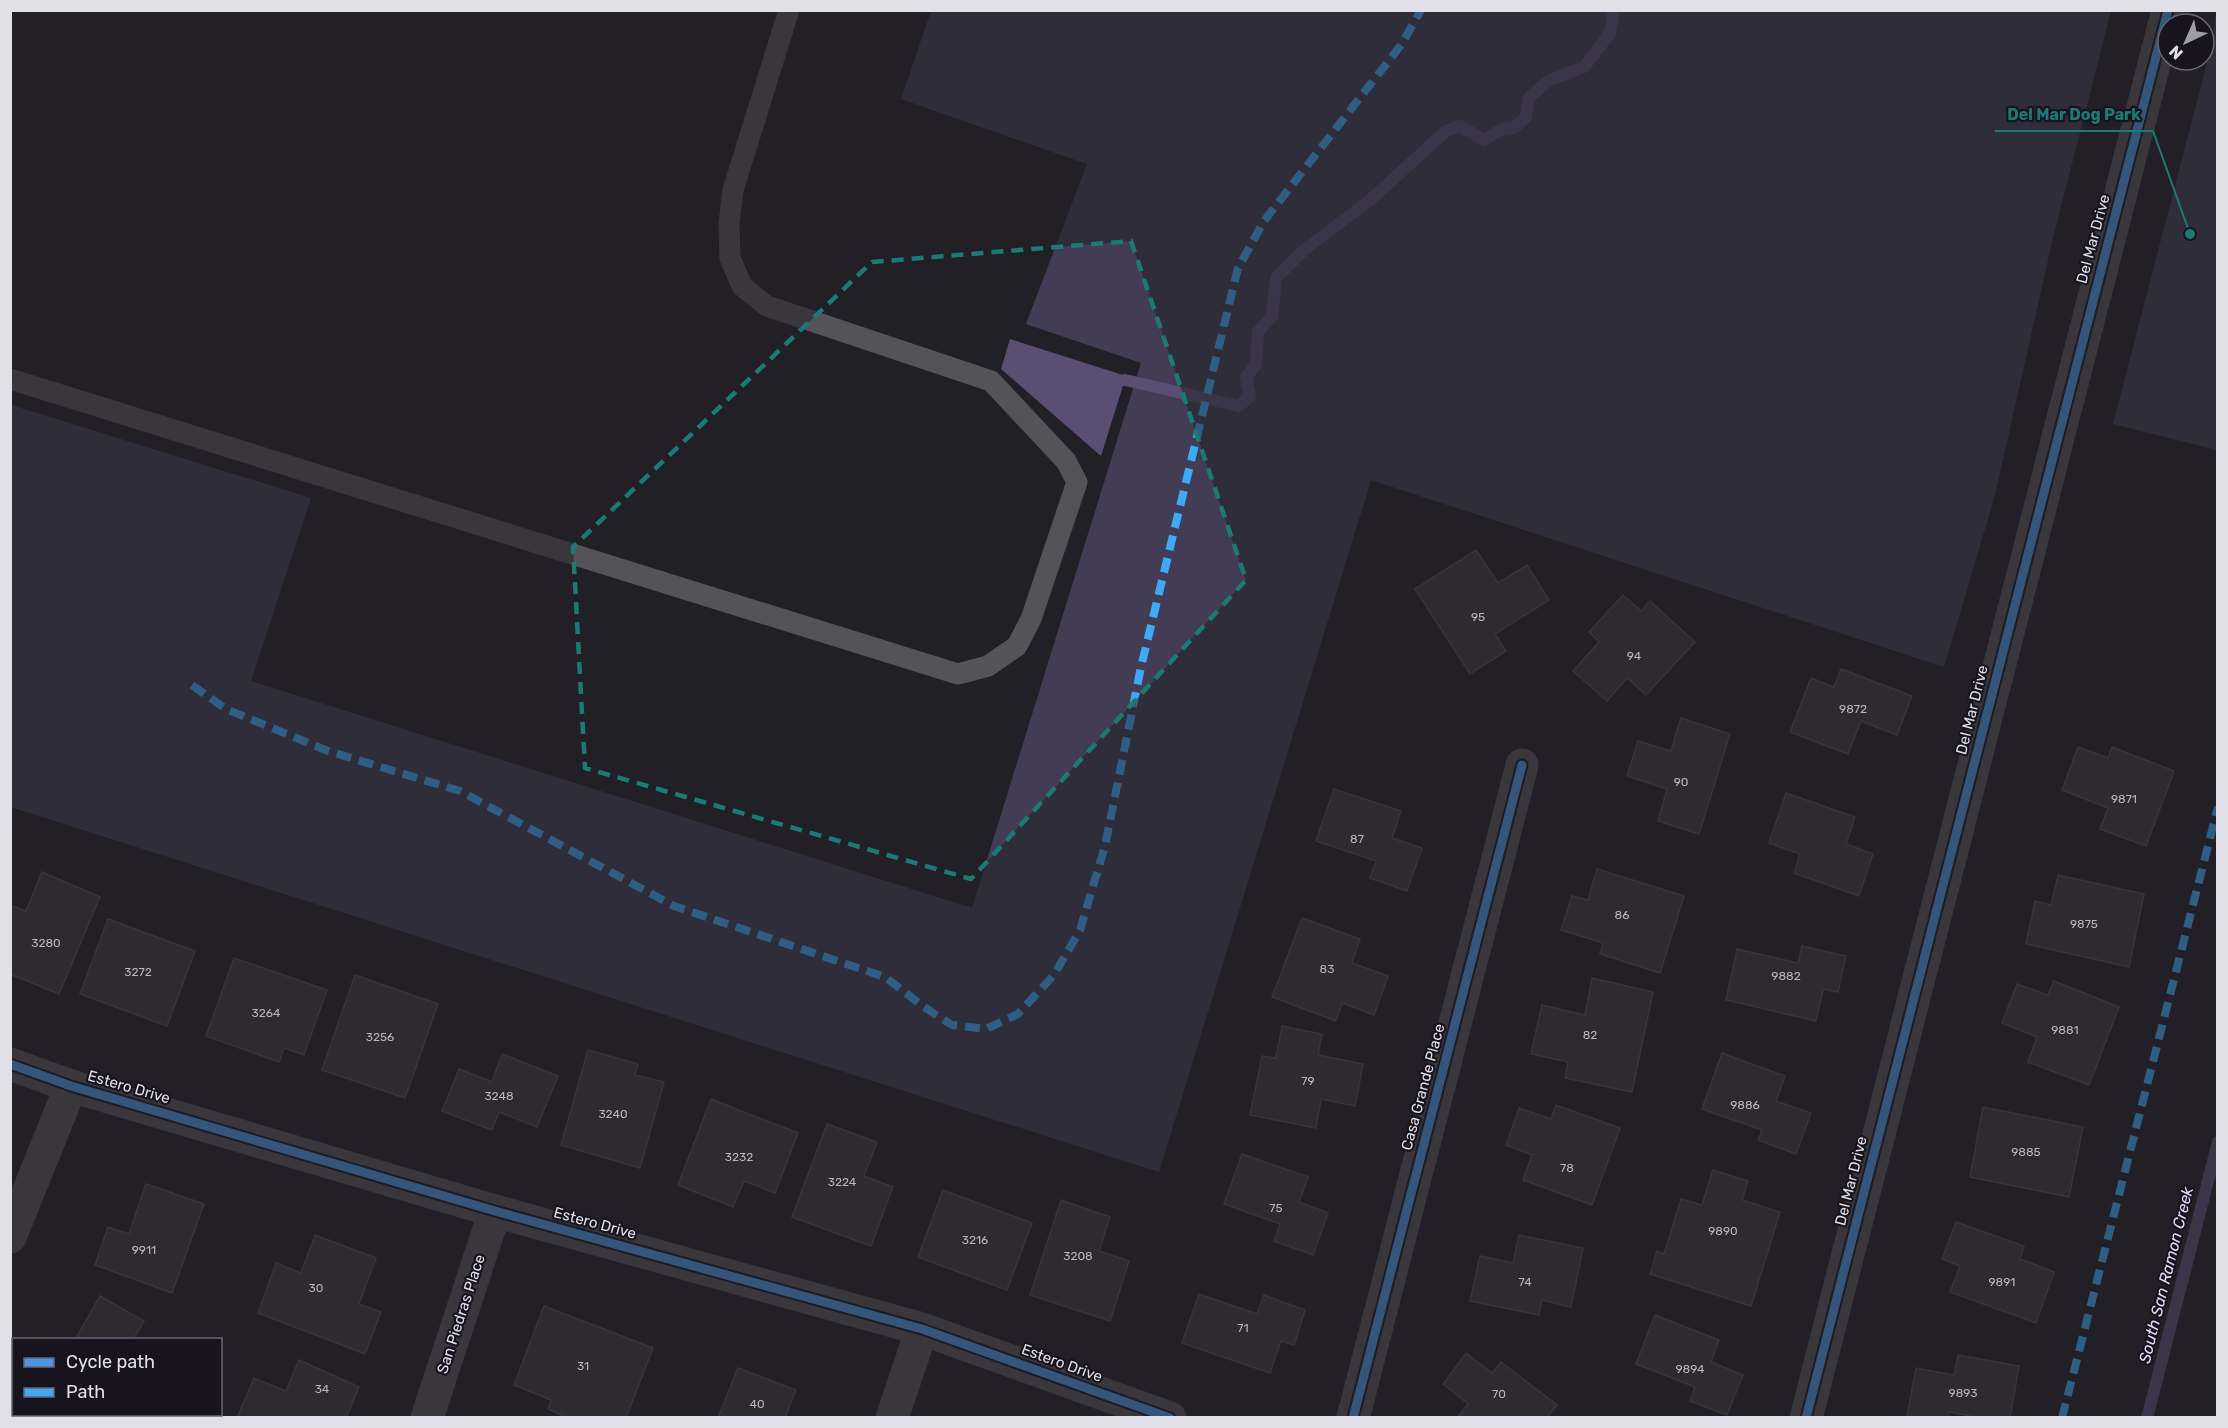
<svg xmlns="http://www.w3.org/2000/svg" width="2228" height="1428" font-family="Rubik,sans-serif">
<rect width="100%" height="100%" fill="#222027"/>
<g fill="#423c54">
<path d="M931,11H2111L2052,242L1995,495L1944,667L1371,480L1159,1172L11,807V405L311,498L251,681L972,908L1141,363L1026,324L1087,164L901,99Z"/>
<path d="M2216,11H2218L2217,450L2113,424L2212,44Z"/>
</g>
<path fill="#5a4f73" d="M1010,339L1126,376L1101,456L1001,369Z"/>
<g fill="none" stroke-linecap="round" stroke-linejoin="round">
<g stroke="#5a4f73" stroke-width="12">
<path d="M1125,380L1239,406L1250,396L1246,378L1256,364L1258,332L1272,316L1276,278L1304,250L1369,201L1446,131L1460,126L1484,140L1502,129L1514,128L1526,117L1529,98L1548,81L1584,67L1610,33L1614,10"/>
<path d="M2147,1418L2218,1142"/>
</g>
</g>
<g fill="#3b393a" stroke="#504d4e" stroke-width="1.5">
<path d="M1476,550L1498,583L1527,565L1549,600L1495,634L1506,651L1470,674L1415,589Z"/>
<path d="M1623,595L1641,611L1650,601L1695,642L1646,695L1627,678L1607,701L1573,671L1599,642L1589,632Z"/>
<path d="M1841,669L1912,696L1897,735L1861,721L1848,754L1790,732L1811,678L1834,687Z"/>
<path d="M1681,718L1730,734L1699,834L1658,821L1667,789L1627,776L1638,741L1671,751Z"/>
<path d="M2078,747L2108,758L2112,747L2174,771L2146,846L2100,829L2108,808L2062,790Z"/>
<path d="M1334,789L1401,811L1392,838L1422,848L1407,891L1370,878L1376,861L1316,841Z"/>
<path d="M1786,793L1855,817L1846,844L1873,854L1859,896L1794,873L1800,854L1769,843Z"/>
<path d="M1597,869L1684,896L1660,973L1600,954L1603,943L1561,930L1572,896L1588,900Z"/>
<path d="M42,872L100,897L59,994L10,974V905L26,911Z"/>
<path d="M2058,875L2144,894L2129,967L2026,944L2035,901L2051,905Z"/>
<path d="M1302,918L1360,939L1352,963L1388,976L1374,1015L1342,1003L1336,1021L1272,997Z"/>
<path d="M108,919L195,951L167,1026L80,994Z"/>
<path d="M1802,946L1846,956L1838,992L1823,989L1816,1021L1726,1000L1737,949L1798,963Z"/>
<path d="M234,958L327,990L304,1055L284,1048L279,1062L206,1036Z"/>
<path d="M355,975L438,1004L405,1098L322,1070Z"/>
<path d="M1592,978L1653,992L1632,1092L1565,1078L1568,1062L1531,1054L1542,1005L1585,1015Z"/>
<path d="M2054,981L2119,1007L2089,1085L2028,1062L2037,1037L2002,1023L2017,984L2048,995Z"/>
<path d="M1282,1026L1322,1034L1318,1055L1363,1064L1355,1106L1321,1099L1316,1128L1250,1115L1262,1056L1276,1058Z"/>
<path d="M588,1050L638,1064L635,1075L664,1082L640,1168L561,1145Z"/>
<path d="M1722,1053L1785,1076L1776,1101L1811,1113L1796,1154L1758,1140L1762,1130L1702,1109Z"/>
<path d="M502,1054L558,1076L537,1127L499,1112L492,1130L442,1111L459,1069L492,1082Z"/>
<path d="M711,1099L798,1133L775,1193L744,1181L733,1207L678,1185Z"/>
<path d="M1556,1105L1620,1128L1592,1205L1523,1180L1532,1155L1506,1145L1519,1108L1551,1119Z"/>
<path d="M1983,1107L2083,1127L2069,1197L1970,1177Z"/>
<path d="M827,1124L877,1142L864,1176L893,1187L871,1246L792,1217Z"/>
<path d="M1242,1154L1308,1177L1299,1202L1328,1213L1313,1255L1274,1241L1280,1224L1224,1204Z"/>
<path d="M1713,1170L1748,1181L1742,1200L1780,1212L1751,1306L1650,1274L1657,1251L1664,1254L1681,1199L1702,1205Z"/>
<path d="M146,1184L204,1204L172,1293L95,1265L108,1227L129,1234Z"/>
<path d="M943,1190L1032,1223L1007,1290L918,1257Z"/>
<path d="M1061,1200L1110,1217L1099,1251L1129,1261L1110,1321L1030,1295Z"/>
<path d="M1956,1222L2024,1246L2020,1259L2054,1272L2036,1323L1950,1292L1960,1266L1942,1259Z"/>
<path d="M315,1235L376,1258L359,1304L381,1312L365,1354L258,1313L276,1263L301,1273Z"/>
<path d="M1519,1235L1583,1248L1571,1307L1542,1300L1539,1315L1470,1301L1480,1256L1513,1263Z"/>
<path d="M1199,1294L1257,1314L1264,1295L1305,1310L1294,1345L1281,1341L1270,1373L1182,1343Z"/>
<path d="M100,1296L144,1321L133,1340H75Z"/>
<path d="M544,1306L653,1348L626,1418H569L548,1409L551,1400L514,1385Z"/>
<path d="M1655,1315L1719,1340L1711,1362L1743,1375L1727,1415L1690,1401L1695,1387L1636,1364Z"/>
<path d="M1466,1353L1492,1373L1501,1362L1557,1405L1547,1418H1457L1468,1404L1443,1384Z"/>
<path d="M1958,1355L2019,1366L2010,1418H1981L1949,1412L1948,1418L1907,1416L1916,1368L1954,1375Z"/>
<path d="M299,1360L359,1387L346,1418H237L254,1378L286,1391Z"/>
<path d="M738,1368L796,1390L785,1418H718Z"/>
<path d="M114,1414H147L145,1418H119Z"/>
</g>
<g fill="none" stroke-linecap="round" stroke-linejoin="round">
<path stroke="#545358" stroke-width="21" d="M10,379L958,674L988,666L1017,646L1031,619L1077,482L1066,461L991,381L767,306L742,286L730,258L729,224L733,190L789,10"/>
<g stroke="#545358" stroke-width="33">
<path d="M10,1064L71,1086L495,1211L922,1329L1170,1418"/>
<path d="M10,1237L71,1086"/>
<path d="M427,1418L495,1211"/>
<path d="M892,1418L922,1329"/>
<path d="M1353,1418L1522,765"/>
<path d="M1806,1418L2168,10"/>
</g>
<g stroke="#3fa9f5" stroke-width="8" stroke-dasharray="15 8" stroke-linecap="butt">
<path d="M192,685L226,709L328,751L460,791L674,906L885,977L924,1007L952,1025L986,1029L1018,1014L1054,975L1080,930L1105,846L1141,667L1238,268L1264,221L1401,45L1421,10"/>
<path d="M2062,1418L2218,807"/>
</g>
<defs>
<g id="cycleway">
<path d="M10,1064L71,1086L495,1211L922,1329L1170,1418"/>
<path d="M1353,1418L1522,765"/>
<path d="M1806,1418L2168,10"/>
</g>
</defs>
<use href="#cycleway" stroke="#171420" stroke-width="13"/>
<use href="#cycleway" stroke="#4d94e3" stroke-width="9"/>
</g>
<path d="M0 0H2228V1428H0ZM1131,241L1246,580L971,879L585,768L573,547L872,262Z" fill="#222027" fill-opacity=".55" fill-rule="evenodd"/>
<path fill="none" stroke="#1a7b74" stroke-width="4.5" stroke-dasharray="12 8" stroke-linejoin="round" d="M1131,241L1246,580L971,879L585,768L573,547L872,262Z"/>
<g text-anchor="middle" dominant-baseline="central" stroke-width="4.5" stroke-linejoin="round" paint-order="stroke">
<g font-size="12" fill="#b8b6bc">
<text x="1478" y="617">95</text>
<text x="1634" y="656">94</text>
<text x="1853" y="709">9872</text>
<text x="1681" y="782">90</text>
<text x="2124" y="799">9871</text>
<text x="1357" y="839">87</text>
<text x="1622" y="915">86</text>
<text x="2084" y="924">9875</text>
<text x="46" y="943">3280</text>
<text x="1327" y="969">83</text>
<text x="138" y="972">3272</text>
<text x="1786" y="976">9882</text>
<text x="266" y="1013">3264</text>
<text x="2065" y="1030">9881</text>
<text x="1590" y="1035">82</text>
<text x="380" y="1037">3256</text>
<text x="1308" y="1081">79</text>
<text x="499" y="1096">3248</text>
<text x="1745" y="1105">9886</text>
<text x="613" y="1114">3240</text>
<text x="2026" y="1152">9885</text>
<text x="739" y="1157">3232</text>
<text x="1567" y="1168">78</text>
<text x="842" y="1182">3224</text>
<text x="1276" y="1208">75</text>
<text x="1723" y="1231">9890</text>
<text x="975" y="1240">3216</text>
<text x="144" y="1250">9911</text>
<text x="1078" y="1256">3208</text>
<text x="1525" y="1282">74</text>
<text x="2002" y="1282">9891</text>
<text x="316" y="1288">30</text>
<text x="1243" y="1328">71</text>
<text x="583" y="1366">31</text>
<text x="1690" y="1369">9894</text>
<text x="322" y="1389">34</text>
<text x="1963" y="1393">9893</text>
<text x="1499" y="1394">70</text>
<text x="757" y="1404">40</text>
</g>
<g font-size="15" fill="#e1dfe8" stroke="#171420">
<text transform="translate(2093 239) rotate(-75)">Del Mar Drive</text>
<text transform="translate(1972 710) rotate(-76)">Del Mar Drive</text>
<text transform="translate(129 1087) rotate(16)">Estero Drive</text>
<text transform="translate(1423 1087) rotate(-75)">Casa Grande Place</text>
<text transform="translate(1851 1181) rotate(-76)">Del Mar Drive</text>
<text transform="translate(595 1223) rotate(15)">Estero Drive</text>
<text transform="translate(461 1314) rotate(-72)">San Piedras Place</text>
<text transform="translate(1062 1363) rotate(20)">Estero Drive</text>
</g>
<g font-size="16" font-style="italic" fill="#e1daf5" stroke="#171420">
<text transform="translate(2166 1275) rotate(-76)">South San Ramon Creek</text>
</g>
</g>
<path fill="none" stroke="#1a7b74" stroke-width="2" d="M2190 234L2153 131H1995"/>
<circle fill="#1a7b74" stroke="#171420" stroke-width="2" cx="2190" cy="234" r="6"/>
<g font-size="16" text-anchor="middle" font-weight="bold" fill="#1a7b74" stroke="#171420" stroke-width="4.5" stroke-linejoin="round" paint-order="stroke">
<text x="2074" y="120">Del Mar Dog Park</text>
</g>
<rect width="2228" height="1428" fill="none" stroke="#e1dfe8" stroke-width="24"/>
<rect x="12" y="1338" width="210" height="78" fill="#171420" stroke="#686570" stroke-width="1.5"/>
<rect x="24" y="1358" width="30" height="9" fill="#4d94e3" stroke="#686570" stroke-width="1.5"/>
<text x="66" y="1368" font-size="18" fill="#e1dfe8">Cycle path</text>
<rect x="24" y="1388" width="30" height="9" fill="#3fa9f5" stroke="#686570" stroke-width="1.5"/>
<text x="66" y="1398" font-size="18" fill="#e1dfe8">Path</text>
<g transform="translate(2186 42) rotate(224)"><circle r="28" fill="#171420" stroke="#686570" stroke-width="1.5"/>
<path d="M0-4.5L10 22L0 15L-10 22Z" fill="#9e9ca4"/>
<text y="-9" font-size="16" font-weight="bold" text-anchor="middle" fill="#e1dfe8">N</text>
</g>
</svg>
